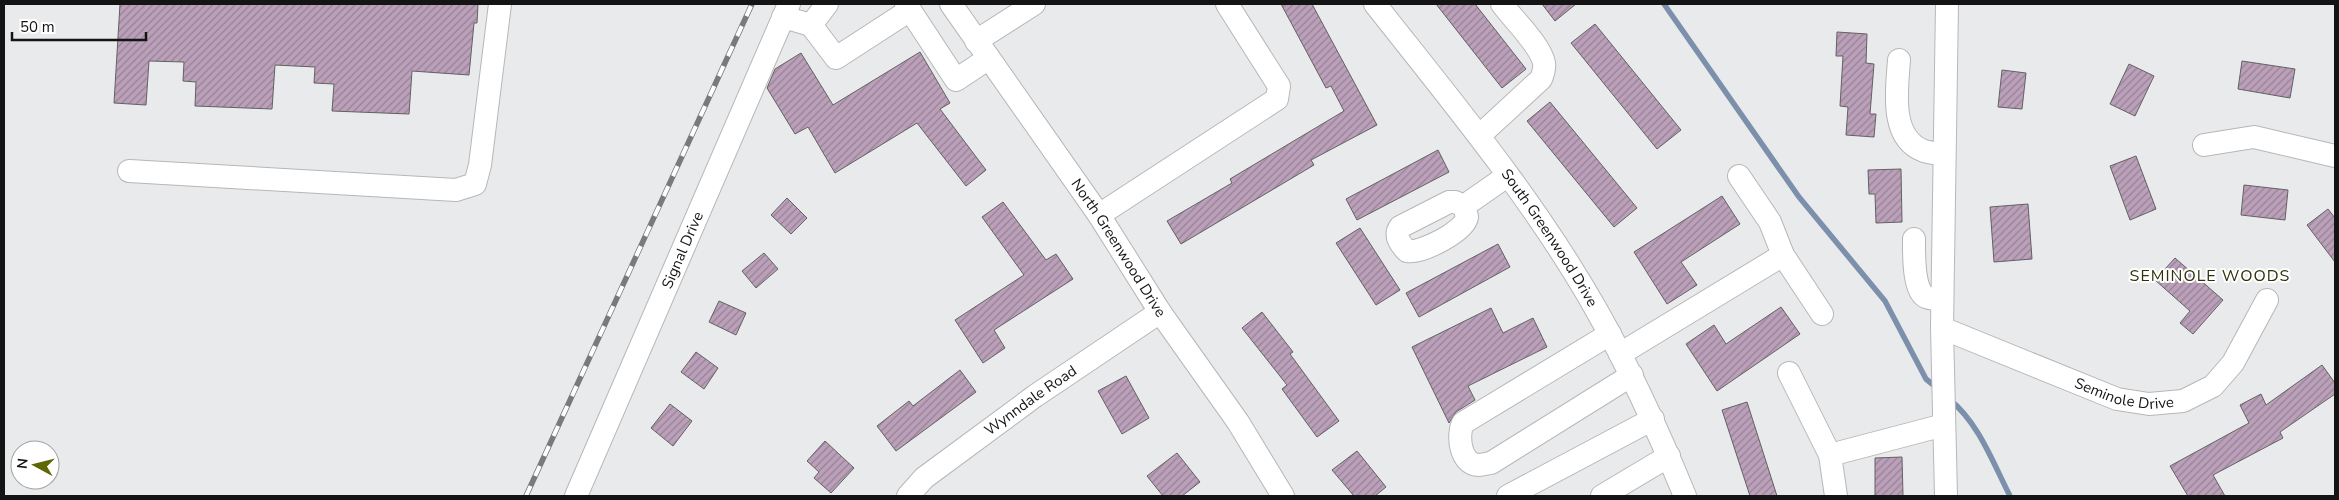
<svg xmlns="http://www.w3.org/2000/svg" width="2339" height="500" font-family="'Nunito Sans',sans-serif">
<defs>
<pattern id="building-hatch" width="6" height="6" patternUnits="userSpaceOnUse" patternTransform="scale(1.25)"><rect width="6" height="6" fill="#bba0ba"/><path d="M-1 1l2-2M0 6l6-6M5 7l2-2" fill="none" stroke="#978196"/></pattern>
</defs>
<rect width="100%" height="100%" fill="#e9eaeb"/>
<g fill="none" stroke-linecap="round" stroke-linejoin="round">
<g stroke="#7c90ab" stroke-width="5.5">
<path d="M1664,4L1799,197L1885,301L1926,379L1937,388"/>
<path d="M1949,399C1979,423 1993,463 2010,496"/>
</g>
</g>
<g fill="url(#building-hatch)" stroke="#636162">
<path d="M120,4H478L477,23H474L469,75L412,71L409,114L332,111L334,84L314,83L315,67L275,65L272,109L195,106L196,82L183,81L184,62L149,61L146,105L114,103Z"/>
<path d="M1281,4H1312L1377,125L1311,160L1314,165L1181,244L1167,221L1232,183L1230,179L1344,111L1331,86L1326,88Z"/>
<path d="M1436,4H1475L1526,69L1502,88Z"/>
<path d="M1542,4H1576L1555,21Z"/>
<path d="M1595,24L1681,130L1657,149L1571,43Z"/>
<path d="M1837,32L1867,34L1866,63L1874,64L1870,114H1876L1874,137L1846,135L1848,107L1840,106L1843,56H1836Z"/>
<path d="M920,52L950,103L940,109L986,170L966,186L917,123L835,173L808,127L795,134L767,88L775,69L801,53L833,105Z"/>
<path d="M2242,61L2295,69L2290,98L2238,89Z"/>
<path d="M2129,64L2154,76L2135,116L2110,104Z"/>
<path d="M2002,70L2026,73L2022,109L1998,107Z"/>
<path d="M1550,102L1637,208L1614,227L1527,121Z"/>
<path d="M1438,150L1449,172L1357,220L1346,199Z"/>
<path d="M2136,156L2156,209L2130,220L2110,166Z"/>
<path d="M1901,169L1902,222L1876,223L1875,194H1869L1868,170Z"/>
<path d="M2244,185L2288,190L2285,220L2241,215Z"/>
<path d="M1722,196L1740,224L1681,262L1697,285L1667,304L1634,252Z"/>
<path d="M787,198L807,218L791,234L771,215Z"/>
<path d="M1003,202L1046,260L1056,254L1073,279L994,330L1005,348L983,363L955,320L1024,275L982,217Z"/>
<path d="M2028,204L2032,259L1994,262L1990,207Z"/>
<path d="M2328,209L2335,218V262L2307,225Z"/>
<path d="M1360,228L1400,290L1376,305L1336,243Z"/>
<path d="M1498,244L1510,267L1419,317L1406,293Z"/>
<path d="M764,253L778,269L756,288L742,271Z"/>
<path d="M2175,258L2223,300L2193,334L2180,323L2190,311L2155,280Z"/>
<path d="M719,301L746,313L736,335L709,322Z"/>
<path d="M1781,307L1800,334L1717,391L1686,344L1714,325L1726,344Z"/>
<path d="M1491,308L1503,333L1533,318L1547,347L1468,386L1475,400L1456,412L1449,423L1412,347Z"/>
<path d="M1262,312L1293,352L1290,354L1339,421L1317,437L1282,389L1287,385L1242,328Z"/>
<path d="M696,352L718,368L704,389L681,372Z"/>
<path d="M2322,365L2335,383V394L2280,432L2283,438L2213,475L2225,496H2188L2170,466L2249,423L2240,405L2261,394L2266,405Z"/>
<path d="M960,370L976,392L896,451L877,426L909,401L913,406Z"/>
<path d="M1126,376L1149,418L1122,434L1098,391Z"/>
<path d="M1747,402L1777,496H1750L1722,410Z"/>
<path d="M670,404L692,421L673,446L651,428Z"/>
<path d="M825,441L854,468L831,493L814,478L819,472L807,461Z"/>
<path d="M1357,451L1386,487L1375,496H1354L1332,470Z"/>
<path d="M1177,453L1200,482L1182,496H1163L1147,476Z"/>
<path d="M1902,457L1903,496H1875V458Z"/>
</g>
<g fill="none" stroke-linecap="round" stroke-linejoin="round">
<defs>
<g id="minor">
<path d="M906,4L956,80L989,58"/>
<path id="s1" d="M951,4L1099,215L1160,312L1238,422L1283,496"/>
<path id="s2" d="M1375,4C1453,103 1535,201 1597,311C1631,371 1659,433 1685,496"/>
<path d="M783,17L811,25L836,58L910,10"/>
<path d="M811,25L827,4"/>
<path d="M976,41L1034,4"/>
<path d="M1899,60C1897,89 1889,138 1924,151C1930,153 1937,153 1943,154"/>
<path d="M1479,136L1541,79C1543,74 1545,69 1544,63C1541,46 1513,19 1502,4"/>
<path d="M2204,145L2254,137L2335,156"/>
<path d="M129,171L456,190L475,184L480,165L500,4"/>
<path d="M1739,176L1770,222L1783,255L1822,314"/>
<path d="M1464,206L1467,217C1465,231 1421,254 1407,251C1400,244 1394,236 1400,227L1449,202H1455L1464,206L1507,176"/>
<path d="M1099,215L1277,99L1279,86L1227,4"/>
<path d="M1914,239C1914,251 1913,292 1926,297C1931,299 1937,299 1942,300"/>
<path id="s3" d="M1942,328L2117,399L2149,404L2183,401L2213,386L2233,363L2267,300"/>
<path d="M1610,334L1463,423C1457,435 1460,465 1479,465C1483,465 1488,463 1491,463L1632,375"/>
<path d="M1620,354L1783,255"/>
<path d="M1789,373L1830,455L1944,425"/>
<path d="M1830,455L1836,496"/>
<path id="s4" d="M576,496L789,4"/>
<path id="s5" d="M908,496L924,478L1035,396L1160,312"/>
<path d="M1508,496L1653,419"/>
<path d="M1602,496L1669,456"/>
<path d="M1946,496L1942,328L1947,4"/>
</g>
</defs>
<use href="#minor" stroke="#b7b7b9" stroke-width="24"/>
<use href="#minor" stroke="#fff" stroke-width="22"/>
<defs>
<path id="rail" d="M526,496L752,4"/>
</defs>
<use href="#rail" stroke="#7a7a7b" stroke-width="5.5"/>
<use href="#rail" stroke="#fff" stroke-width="4" stroke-dasharray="11" stroke-linecap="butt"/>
</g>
<g text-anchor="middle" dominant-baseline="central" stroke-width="4" stroke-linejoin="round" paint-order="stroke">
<g font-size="15" fill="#141415" stroke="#fff">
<text stroke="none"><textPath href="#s2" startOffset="292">South Greenwood Drive</textPath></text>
<text stroke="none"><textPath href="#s1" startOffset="296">North Greenwood Drive</textPath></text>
<text stroke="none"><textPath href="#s4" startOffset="268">Signal Drive</textPath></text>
<text stroke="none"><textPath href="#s3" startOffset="195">Seminole Drive</textPath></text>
<text stroke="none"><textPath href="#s5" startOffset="156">Wynndale Road</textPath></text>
</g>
<g font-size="16" letter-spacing="1" fill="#2e3208" stroke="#fff">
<text x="2210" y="276">SEMINOLE WOODS</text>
</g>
</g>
<rect width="2339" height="500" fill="none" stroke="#141415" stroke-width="10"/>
<g transform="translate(35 465) rotate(277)"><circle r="24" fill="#ffffff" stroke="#a1a1a1"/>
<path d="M0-4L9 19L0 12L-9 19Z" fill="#5f6604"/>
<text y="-8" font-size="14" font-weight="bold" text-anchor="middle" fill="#141415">N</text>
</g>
<path d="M12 32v8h134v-8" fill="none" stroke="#141415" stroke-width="2.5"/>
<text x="20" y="32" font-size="15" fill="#141415" stroke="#ffffff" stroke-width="4" paint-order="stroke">50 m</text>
</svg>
